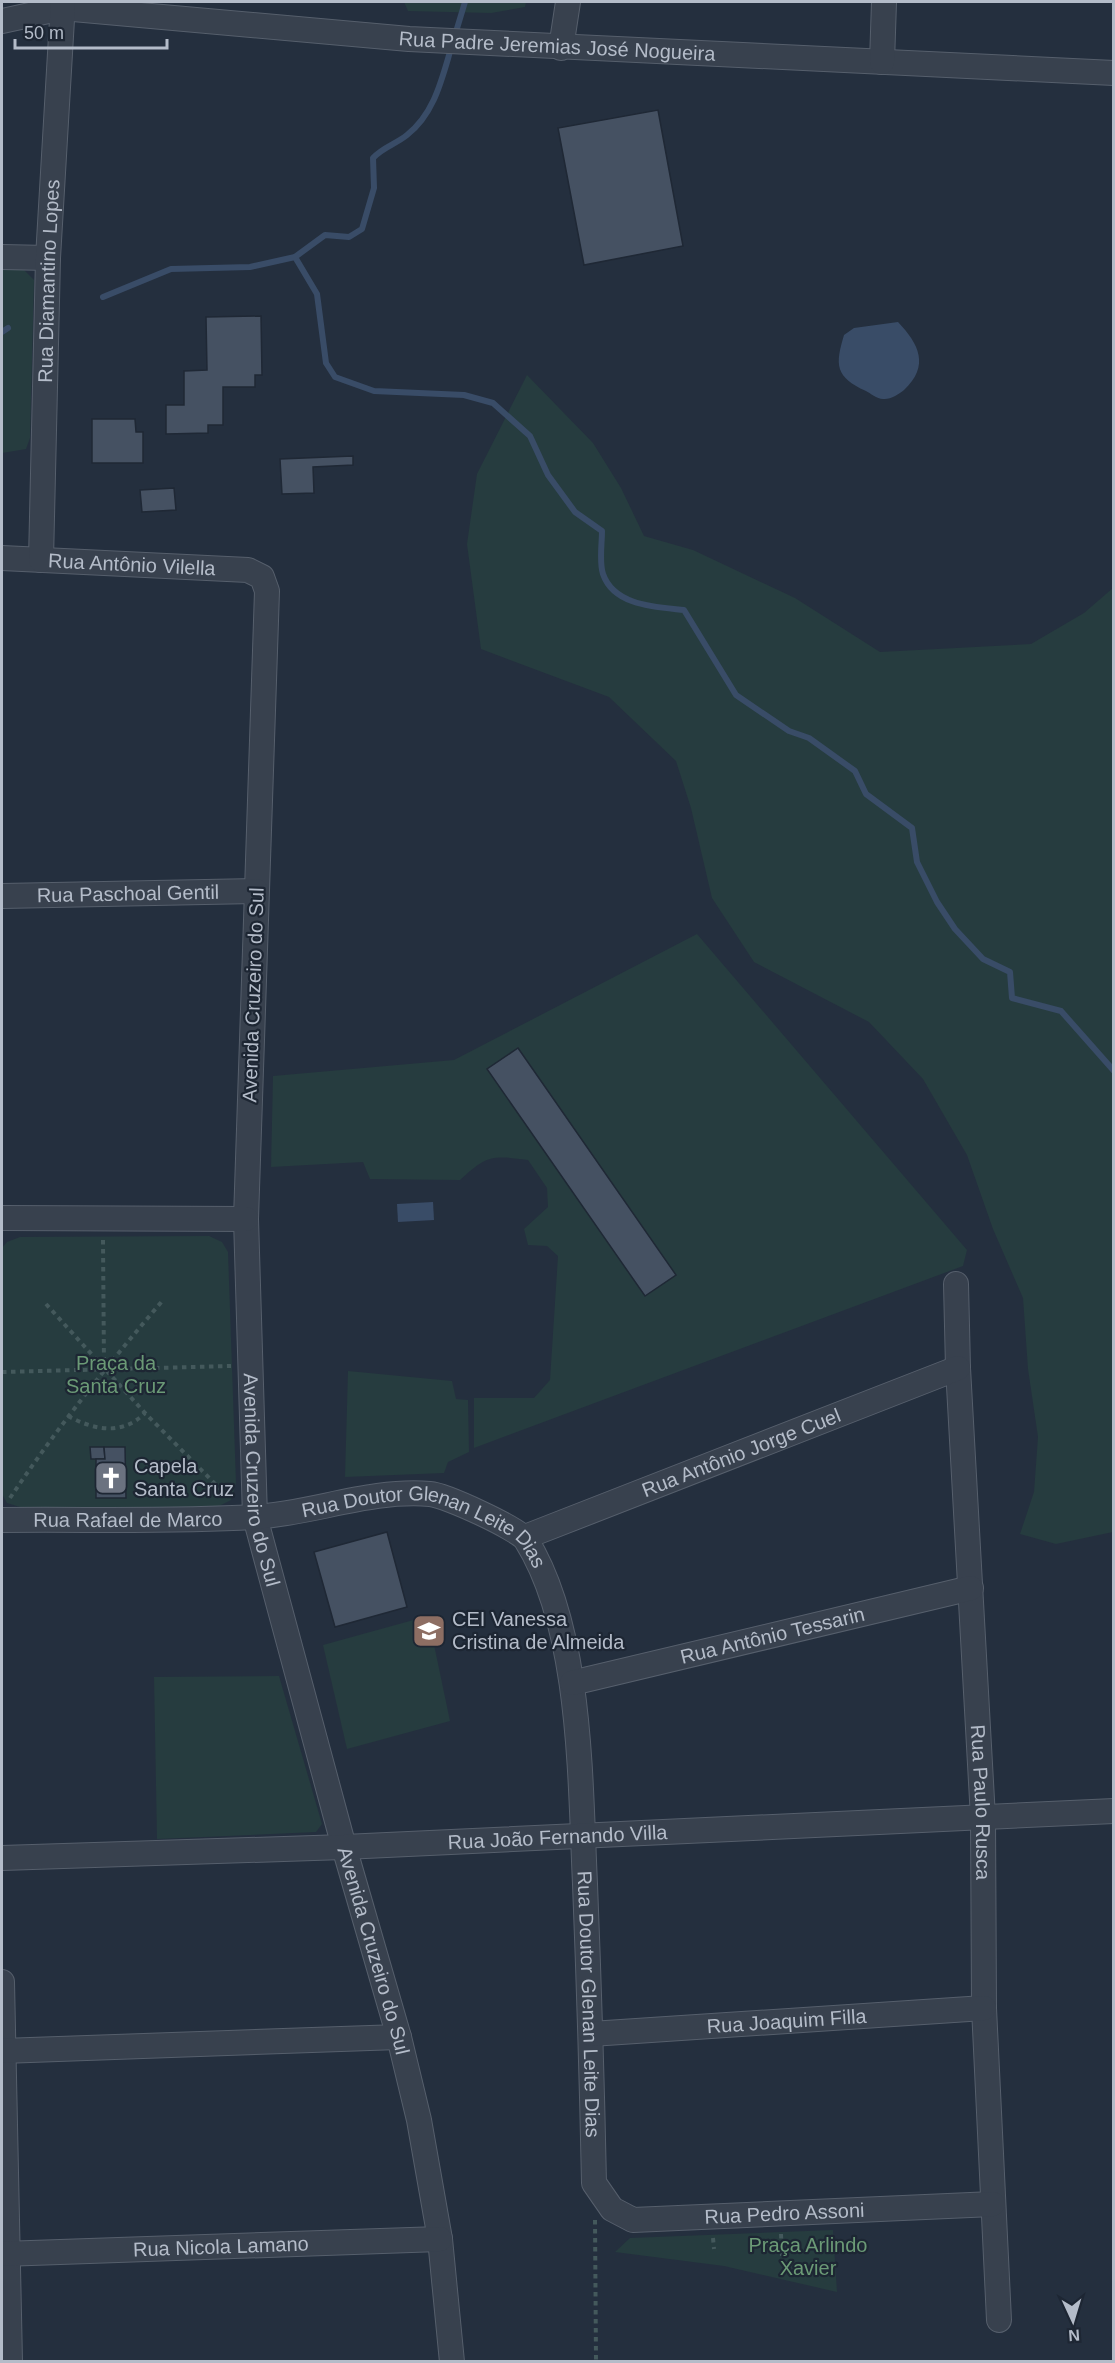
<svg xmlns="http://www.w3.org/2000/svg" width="1115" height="2363" font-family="Arial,sans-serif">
<rect width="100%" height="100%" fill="#242f3e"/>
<g fill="#263c3f">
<path d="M404,2H526L525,7L491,13L408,11Z"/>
<path d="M2,270H24L34,280L30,438L26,449L2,453Z"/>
<path d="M527,375L593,443L621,488L644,536L693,550L795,598L880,652L1031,644L1084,613L1113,588V1532L1056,1544L1020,1534L1034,1492L1038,1437L1028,1369L1023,1298L993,1229L967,1155L923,1079L869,1022L754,962L712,898L691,808L676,761L609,697L481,649L467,544L477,474Z"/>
<path d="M697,934L967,1250L963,1266L474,1448V1398H534L550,1380L558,1256L547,1246L528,1245L524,1229L548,1207L547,1188L528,1160C492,1155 487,1155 460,1180L370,1179L363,1162L271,1167L273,1076L454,1060Z"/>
<path d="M209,1236L222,1242L228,1252L236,1483L231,1500L215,1508L20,1507L7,1503L2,1494V1248L7,1242L20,1237Z"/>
<path d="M348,1371L452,1381L456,1399L468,1400L469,1452L448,1462L444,1473L345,1477Z"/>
<path d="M428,1616L450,1721L347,1749L323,1645Z"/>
<path d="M279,1676L322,1824L316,1832L157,1839L154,1677Z"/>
<path d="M833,2230L837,2292L724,2266L615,2252L630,2238Z"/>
</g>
<g fill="#394c67">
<path d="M898,322C919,344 930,366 904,390C899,394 890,400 883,399C877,399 870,393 866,391C835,377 835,365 844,335L854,328Z"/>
<path d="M433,1202L434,1220L398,1222L397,1204Z"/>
</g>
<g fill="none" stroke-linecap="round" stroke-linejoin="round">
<g stroke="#394c67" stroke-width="6">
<path d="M455,35L465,2"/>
<path d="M295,257L317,294L326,363L335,377L374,391L464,395L493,403L530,436L548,475L575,512L602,531C602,544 599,562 603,574C614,606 656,607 684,610L736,695L789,731L809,738L855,771L866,794L912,828L917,862L937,902L955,929L983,959L1010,972L1012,998L1061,1011L1114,1071"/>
<path d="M103,297L171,269L250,267L295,257L325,235L349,237L362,229L374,188L373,158C383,147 396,144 407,135C435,113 442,78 452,45"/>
<path d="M2,332L8,328"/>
</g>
</g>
<g fill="#455162" stroke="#1f2835" stroke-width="1.5">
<path d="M658,110L683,246L584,265L558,128Z"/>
<path d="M261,316L262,375H255V387H223V425H208V433L166,434V405H184V371L207,370L206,317Z"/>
<path d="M92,419H135L136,432H143V463H92Z"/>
<path d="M353,456V465L313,467L314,493L282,494L280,459Z"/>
<path d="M174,488L176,510L142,512L140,490Z"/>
<path d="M518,1048L676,1275L645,1296L487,1069Z"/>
<path d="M90,1447H104L105,1459H91Z"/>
<path d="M104,1447H125L126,1498H96V1459H105Z"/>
<path d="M387,1532L407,1607L335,1627L314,1552Z"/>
</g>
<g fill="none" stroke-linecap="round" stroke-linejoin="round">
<defs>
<g id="minor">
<path id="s1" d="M2,21L62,8L409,39L1114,73"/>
<path d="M561,48L568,2"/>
<path d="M882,62L884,2"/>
<path d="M2,257L48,258"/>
<path id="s2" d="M2,558L248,570L262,577L267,591L246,1219L255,1517L344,1847L399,2037L419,2120L440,2239L452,2362"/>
<path id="s3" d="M41,560L48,258L63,2"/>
<path id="s4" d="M2,896L256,891"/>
<path d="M2,1218L246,1219"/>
<path id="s5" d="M956,1284L958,1368L983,1818L984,2008L999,2320"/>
<path id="s6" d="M2,1520C85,1519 169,1522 253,1517C312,1514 369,1489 430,1494C445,1495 519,1529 526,1540C582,1629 580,1782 585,1884C589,1984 592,2084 594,2183L612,2209L633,2220L993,2204"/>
<path id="s7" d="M525,1537L958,1368"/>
<path id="s8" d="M572,1683L971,1588"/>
<path id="s9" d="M2,1858L344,1847L1114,1811"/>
<path d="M2,1982L10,2362"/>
<path id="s10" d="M591,2034L984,2008"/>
<path d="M2,2051L399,2037"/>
<path id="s11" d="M2,2254L440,2239"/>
</g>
</defs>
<use href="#minor" stroke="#565f6c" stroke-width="26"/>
<g stroke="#44595c" stroke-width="4" stroke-dasharray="4.5 4.5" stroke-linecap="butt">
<path d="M103,1240L104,1368"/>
<path d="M46,1304L145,1413L228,1497"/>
<path d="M2,1372L231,1366"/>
<path d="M68,1416C94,1430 122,1436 145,1413"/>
<path d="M10,1498C57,1428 109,1363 164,1299"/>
<path d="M595,2220L596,2362"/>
<path d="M781,2234L782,2256"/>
<path d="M713,2238L714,2249"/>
</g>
<use href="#minor" stroke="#38414e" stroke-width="24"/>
</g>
<defs>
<symbol id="church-square" viewBox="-11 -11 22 22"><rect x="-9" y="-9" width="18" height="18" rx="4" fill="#6b7280" stroke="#1d2633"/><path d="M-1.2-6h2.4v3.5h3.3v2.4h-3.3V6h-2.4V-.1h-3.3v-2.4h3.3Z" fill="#fff"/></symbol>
<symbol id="school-square" viewBox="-11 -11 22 22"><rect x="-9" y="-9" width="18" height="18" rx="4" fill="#8d6e63" stroke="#1d2633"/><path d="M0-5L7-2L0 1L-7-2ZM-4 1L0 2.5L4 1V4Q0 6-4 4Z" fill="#fff"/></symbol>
</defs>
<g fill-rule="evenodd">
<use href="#church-square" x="92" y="1459" width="38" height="38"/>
<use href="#school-square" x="410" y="1612" width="38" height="38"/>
</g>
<g text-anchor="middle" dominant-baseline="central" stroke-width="4.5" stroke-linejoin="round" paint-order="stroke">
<g font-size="20" fill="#b4bcc9" stroke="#1d2633">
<text stroke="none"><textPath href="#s1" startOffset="558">Rua Padre Jeremias José Nogueira</textPath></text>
<text stroke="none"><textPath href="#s3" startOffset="279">Rua Diamantino Lopes</textPath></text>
<text stroke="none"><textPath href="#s2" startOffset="130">Rua Antônio Vilella</textPath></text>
<text stroke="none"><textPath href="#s4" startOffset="126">Rua Paschoal Gentil</textPath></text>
<text transform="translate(253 995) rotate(-88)">Avenida Cruzeiro do Sul</text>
<text stroke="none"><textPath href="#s7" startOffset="232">Rua Antônio Jorge Cuel</textPath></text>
<text stroke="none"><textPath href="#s2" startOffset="1167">Avenida Cruzeiro do Sul</textPath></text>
<text stroke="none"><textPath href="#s6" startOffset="126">Rua Rafael de Marco</textPath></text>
<text stroke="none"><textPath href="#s6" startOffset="434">Rua Doutor Glenan Leite Dias</textPath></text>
<text stroke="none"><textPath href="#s8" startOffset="206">Rua Antônio Tessarin</textPath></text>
<text stroke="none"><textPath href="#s5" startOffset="519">Rua Paulo Rusca</textPath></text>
<text stroke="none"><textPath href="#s9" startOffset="556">Rua João Fernando Villa</textPath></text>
<text stroke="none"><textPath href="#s2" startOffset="1653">Avenida Cruzeiro do Sul</textPath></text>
<text stroke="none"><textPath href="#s6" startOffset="1010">Rua Doutor Glenan Leite Dias</textPath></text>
<text stroke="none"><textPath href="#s10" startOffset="196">Rua Joaquim Filla</textPath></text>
<text stroke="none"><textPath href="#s6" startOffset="1396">Rua Pedro Assoni</textPath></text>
<text stroke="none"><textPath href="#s11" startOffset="219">Rua Nicola Lamano</textPath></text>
</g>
<g font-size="20" fill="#6b9a76" stroke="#1d2633">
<text x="116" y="1363">Praça da<tspan x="116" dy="23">Santa Cruz</tspan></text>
<text x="808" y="2245">Praça Arlindo<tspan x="808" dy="23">Xavier</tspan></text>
</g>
<g font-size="20" fill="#b4bcc9" stroke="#1d2633" text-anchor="start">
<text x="134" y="1466">Capela<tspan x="134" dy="23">Santa Cruz</tspan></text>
<text x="452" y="1619">CEI Vanessa<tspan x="452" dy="23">Cristina de Almeida</tspan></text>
</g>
</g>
<rect width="1115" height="2363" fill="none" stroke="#b4bcc9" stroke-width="6"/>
<g transform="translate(1073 2321) rotate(176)" stroke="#1d2633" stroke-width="4.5" paint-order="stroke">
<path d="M0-4.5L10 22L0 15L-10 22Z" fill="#b4bcc9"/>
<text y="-9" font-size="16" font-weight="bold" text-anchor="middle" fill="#b4bcc9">N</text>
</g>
<path d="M15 39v9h152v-9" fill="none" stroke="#b4bcc9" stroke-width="3"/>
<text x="24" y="39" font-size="18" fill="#b4bcc9" stroke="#1d2633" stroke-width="4.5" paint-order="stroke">50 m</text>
</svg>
